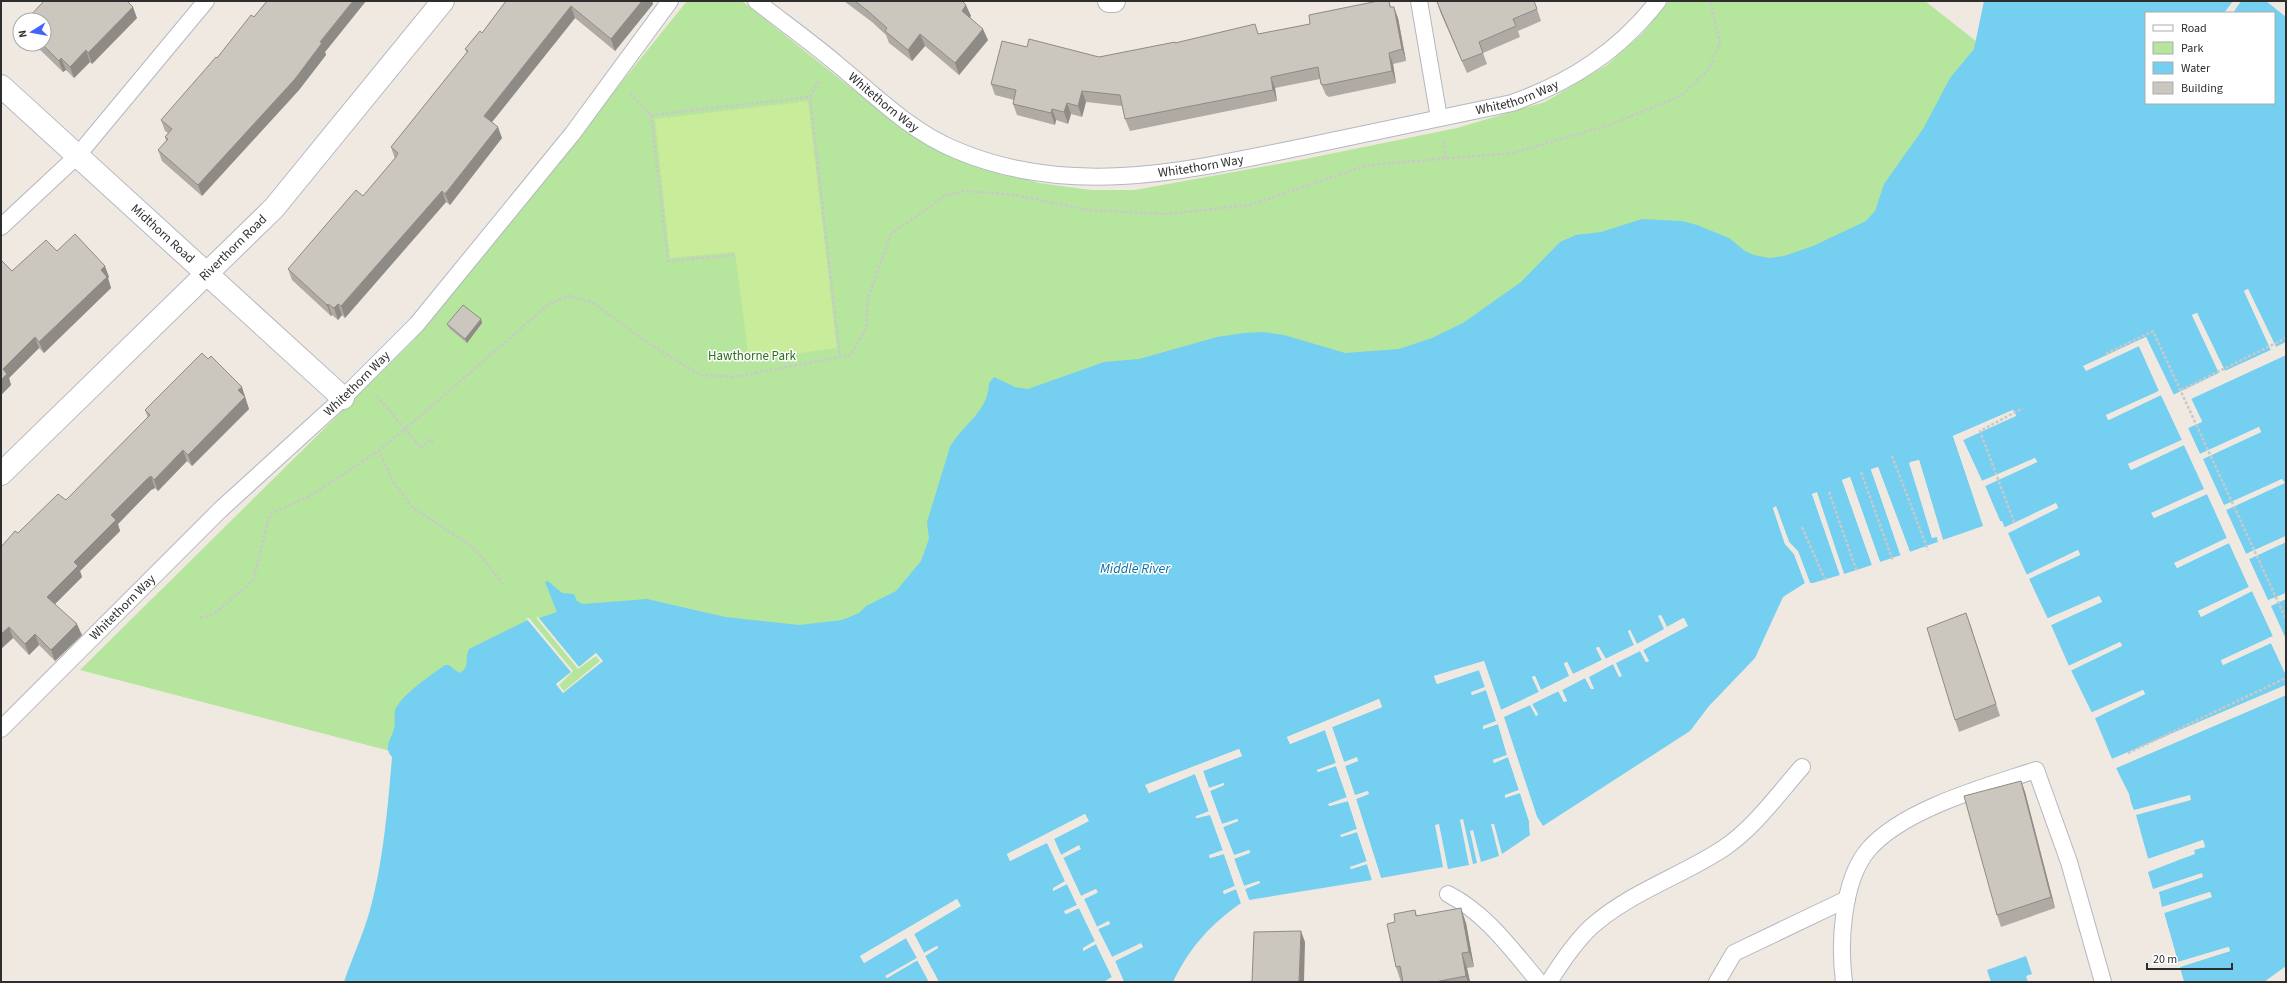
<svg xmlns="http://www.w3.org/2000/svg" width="2287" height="983" font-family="'Source Sans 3',sans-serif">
<rect width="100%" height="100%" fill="#efe9e1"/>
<path fill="#b6e59e" d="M687,1H742L894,122L975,165L1039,183L1091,190H1135L1305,159L1457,128L1545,102L1607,65L1642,34L1669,1H1925L2000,60L1898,235L921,601L486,776L80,670L413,341Z"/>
<path fill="#c9ec9a" d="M808,101L837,348L749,360L735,252L670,258L655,119Z"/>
<g fill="#75cff0">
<path d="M1984,1H2233L2224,13H2146V103H2274V13H2233L2241,1H2266L2286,17V342L2276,347L2248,289L2244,291L2271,350L2225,371L2197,313L2192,315L2219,373L2173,395L2146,337L2084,366L2087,370L2139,346L2159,391L2106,415L2109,420L2161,395L2182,440L2128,464L2131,470L2184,445L2205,489L2152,513L2154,518L2207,494L2227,538L2175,563L2177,568L2229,543L2249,587L2198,611L2201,617L2252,591L2273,636L2221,661L2223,665L2271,643L2286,675V685L2112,759L2095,718L2145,694L2143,690L2092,713L2071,670L2122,645L2120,642L2069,666L2051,625L2102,601L2099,596L2048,619L2029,579L2080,554L2078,550L2027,575L2008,533L2058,508L2056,503L2005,528L2002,521H2000L1985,486L2037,462L2035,458L1982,481L1963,440L2016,416L2013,410L1953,436L1983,526L1943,540L1919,460L1910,462L1932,538L1937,536L1938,542L1910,552L1878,467L1871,470L1901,555L1880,562L1850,477L1842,480L1872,565L1844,574L1816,493L1812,494L1840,575L1813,583H1810L1798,552L1789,542L1776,507L1773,508L1785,544L1794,554L1805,583L1783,597L1755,658L1709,706L1690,731L1543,826L1537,817L1503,717L1530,705L1536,716L1538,714L1532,704L1559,691L1564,702L1567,701L1562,690L1585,678L1591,689H1594L1588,677L1613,664L1619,676H1621L1615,663L1640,651L1646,662L1649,661L1643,650L1687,626L1683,618L1667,627L1661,615L1659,616L1665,629L1637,644L1630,630L1628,631L1634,645L1605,659L1599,647L1596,648L1602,660L1573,674L1567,662L1564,664L1570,676L1541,690L1535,676L1532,677L1539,692L1501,710L1484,661L1434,676L1437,684L1479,670L1485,687L1471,693L1472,695L1486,690L1497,721L1483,726V729L1498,724L1507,755L1493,760L1494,763L1508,757L1519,790L1505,795V797L1520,793L1529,821L1530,835L1502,854L1494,824H1491L1499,856L1481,862L1473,830L1470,831L1477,863L1473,864L1463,819L1460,820L1469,865L1448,869L1439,824L1435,825L1443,867L1381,878L1356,799L1368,794L1367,791L1355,796L1345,766L1358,761L1357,758L1344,762L1332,727L1382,707L1379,699L1287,737L1290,744L1325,730L1336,763L1317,770L1318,772L1336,766L1347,798L1329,804L1330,806L1348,801L1357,829L1341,835V837L1357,832L1367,862L1350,867L1351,869L1367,864L1372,880L1249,900L1245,889L1260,883L1259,881L1244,886L1234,858L1250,852L1249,850L1234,856L1223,827L1238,821L1237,819L1222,824L1210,791L1224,785V783L1209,788L1203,771L1242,756L1239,749L1146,785L1149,793L1195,774L1209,812L1196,816L1197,818L1210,814L1223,851L1209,856L1210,858L1224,854L1235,886L1223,891L1224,894L1236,889L1241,903C1211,924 1189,948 1173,982H1124L1115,961L1143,947L1141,944L1112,957L1098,929L1110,924L1108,921L1097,927L1084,899L1097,893L1096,889L1081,896L1063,857L1080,849L1079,846L1061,855L1054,839L1088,821L1085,814L1007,854L1010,861L1047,842L1065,881L1053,888V891L1067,884L1077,905L1064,911L1066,914L1079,908L1095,941L1083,948V951L1096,944L1112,977L1104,982H939L925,956L938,948L937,946L924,953L914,934L960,906L957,899L860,956L864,963L906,938L917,958L886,976L887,978L918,960L929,982H344C352,958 363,935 370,910C383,863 388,806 392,757C383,748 391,739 394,729C396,723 393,713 396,708C404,693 431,675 445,665H449L459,673C471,668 464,658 469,649L528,620L571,672L556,684L563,693L603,661L596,653L579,667L539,618L557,612L545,582L548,581L562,593L574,594L577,601L583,604L647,599L725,617L799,625L842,620L859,613L866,606L896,591L921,561L929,539L927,522L950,447C963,424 989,411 989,383L994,377L1015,387L1028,389L1104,362L1139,359L1217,337L1244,333L1263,332L1284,335L1345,353L1399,349L1432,338L1463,323L1521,282L1560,242L1576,235L1601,232L1642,219L1682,221L1697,225L1729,238L1745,251L1754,255L1769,258L1784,256L1813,246L1866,221L1875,211L1884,184L1923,129L1950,78L1974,49Z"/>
<path d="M2286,355V536L2246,554L2226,510L2284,483L2282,479L2224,506L2202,459L2261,432L2259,427L2200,454L2188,428L2202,421L2191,398Z"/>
<path d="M2286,542V593L2268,601L2249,559Z"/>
<path d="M2286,599V639L2271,606Z"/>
<path d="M2286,695V966L2264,982H2184L2179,967L2230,951L2229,947L2178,962L2164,913L2211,897L2210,892L2162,907L2159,892L2203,877L2202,873L2153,889L2148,872L2194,854L2193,850L2205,847L2203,840L2148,859L2136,815L2191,800L2190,795L2134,810L2116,768Z"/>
<path d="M2026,956L2032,974L2026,976L2028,982H1991L1987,970Z"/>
</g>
<g fill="#efe9e1">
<path d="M2248,289L2276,347L2286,342V344L2274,348L2247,291L2273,349L2272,352L2224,373L2196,315L2221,374L2174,397L2172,396L2145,339L2086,366L2087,368L2141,345L2161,392L2108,416L2109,418L2162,394L2184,441L2131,465L2132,467L2186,444L2206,490L2154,514L2155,516L2208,492L2229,539L2177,564L2178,565L2230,541L2251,588L2201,612L2202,614L2253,589L2275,636L2224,661L2271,641L2286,671V675L2271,643L2223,665L2221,660L2273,636L2252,591L2201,617L2198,611L2249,587L2229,543L2177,568L2174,563L2227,538L2207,494L2154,518L2151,513L2204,489L2184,445L2131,470L2128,464L2182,440L2161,395L2108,420L2106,415L2159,391L2139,346L2086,371L2083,366L2146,337L2174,395L2219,373L2192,315L2197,313L2225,371L2271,350L2244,291Z"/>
<path d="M2286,353V355L2191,399L2202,422L2188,428L2200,454L2259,427L2261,432L2203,459L2224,505L2282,479L2285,483L2226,510L2246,554L2286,536V538L2246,556L2224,509L2282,482L2222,507L2201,458L2259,431L2258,429L2199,456L2186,428L2200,421L2189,398Z"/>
<path d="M2013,410L2016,415L1963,440L1982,481L2035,458L2037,462L1985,486L2001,523L1998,522L1983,485L2034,461L1982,483L1961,440L2013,415L2012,412L1956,437L1985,526L1984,528L1942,542L1918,462L1912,464L1933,536L1938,535L1940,542L1909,554L1877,469L1874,470L1903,555L1901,557L1871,469L1878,467L1910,552L1938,542L1937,537L1932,538L1909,463L1919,460L1943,540L1984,527L1953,436Z"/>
<path d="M1850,477L1880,562L1879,563L1849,480L1844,481L1874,564L1872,565L1842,480Z"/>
<path d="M1817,492L1844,574H1843L1815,495L1842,574L1840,575L1812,494Z"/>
<path d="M2056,503L2058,508L2006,534L2007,531L2056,507L2006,529L2003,528Z"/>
<path d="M1776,506L1789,542L1798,551L1810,583H1808L1796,553L1788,543L1776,511L1787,543L1795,553L1807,583H1805L1794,554L1785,544L1773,508Z"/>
<path d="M2286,540V542L2249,559L2268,600L2286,593V595L2268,602L2247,559Z"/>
<path d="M2078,550L2080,555L2029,579L2046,619L2099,596L2102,602L2049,626L2068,666L2120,642L2122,646L2070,671L2090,713L2143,690L2145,694L2093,719L2094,717L2143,693L2090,714V713L2070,671L2069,670L2111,649L2068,668L2067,667L2049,626V625L2099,601L2098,599L2047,621L2046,620L2027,580L2078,554L2027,577L2025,576L2018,560L2026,575Z"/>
<path d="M1661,615L1667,627L1684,618L1688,626L1643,650L1649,661L1646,662L1640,651L1616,663L1622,676L1619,677L1613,664L1589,677L1594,689H1591L1585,678L1562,690L1567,701L1564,702L1558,691L1532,704L1538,715L1536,716L1530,705L1504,717L1537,817L1543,826L1542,827L1535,818L1502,716L1641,649L1685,625L1683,621L1638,645L1572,676L1501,712L1499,711L1483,663L1436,677L1438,682L1481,669L1531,820L1532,834L1530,835L1529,821L1520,793L1505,798V795L1519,790L1508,757L1494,763L1493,760L1507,755L1498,724L1483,729V726L1496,721L1486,690L1472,695L1471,692L1485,687L1479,670L1437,684L1434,676L1484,661L1501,710L1539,692L1532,677L1535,676L1541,690L1569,676L1564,663L1567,662L1573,674L1602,660L1596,648L1599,647L1606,659L1634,645L1628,631L1630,630L1637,644L1664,629L1658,616Z"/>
<path d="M537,616L579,667L596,653L603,661L563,693L556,684L571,672L526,618H529L573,671L559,685L564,691L600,661L596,656L578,669L537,619Z"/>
<path d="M2286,685V687L2112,761L2098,731L2112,759Z"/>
<path d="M2286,693V695L2116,768L2129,794L2133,811L2115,767Z"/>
<path d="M1379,699L1382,707L1332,727L1344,762L1357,757L1358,761L1345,766L1355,795L1368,791L1369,794L1356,799L1381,878L1379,879L1330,727L1379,706L1378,702L1289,738L1291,742L1324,728L1326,729L1369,861L1374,879L1372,880L1367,864L1351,869L1350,867L1367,861L1357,832L1341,837L1340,835L1357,829L1348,801L1329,806L1328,804L1347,797L1336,766L1318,772L1317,770L1336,763L1325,730L1290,744L1287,737Z"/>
<path d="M1239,749L1242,756L1203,771L1209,788L1224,783V785L1210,791L1222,824L1238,819V821L1223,827L1234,855L1249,850L1250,853L1234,859L1244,886L1259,881L1260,883L1245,889L1249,900L1247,901L1201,771L1240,755L1238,751L1148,786L1150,791L1197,773L1243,902L1241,903L1236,889L1224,894L1223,891L1235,886L1224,854L1210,858L1209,855L1223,850L1210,815L1197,818L1195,817L1209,811L1195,774L1149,793L1145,785Z"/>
<path d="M2135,813L2148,859L2203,840L2205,847L2194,850L2195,854L2146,871L2150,867L2192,853V848L2202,845V843L2147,861Z"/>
<path d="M1085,814L1089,821L1054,839L1061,855L1079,845L1081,849L1063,858L1081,896L1096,889L1098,892L1084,899L1097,927L1109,921L1110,924L1098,929L1112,957L1141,943L1143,947L1115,961L1124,982H1122L1113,960L1140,946L1110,958L1052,840L1086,820L1084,817L1009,855L1011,858L1048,841L1117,982L1114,980L1104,982L1112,977L1096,944L1083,951V948L1095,941L1079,908L1066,914L1064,912L1077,905L1067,884L1053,891V889L1065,881L1047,843L1010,861L1007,854Z"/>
<path d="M2210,892L2212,897L2164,913L2178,962L2228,947L2230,951L2180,967L2184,982H2182L2178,966L2227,950L2177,964L2162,912L2209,895L2163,909L2160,908Z"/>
<path d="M957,899L961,906L914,934L924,953L937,946L938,948L925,956L939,982H936L912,934L958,905L956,902L863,957L864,960L907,936L931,982H929L917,960L887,978L885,976L917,958L906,938L864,963L860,956Z"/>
</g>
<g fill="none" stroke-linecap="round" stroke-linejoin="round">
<defs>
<g id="service">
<path id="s1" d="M756,1C783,22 811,42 837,64C875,95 910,131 956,150C1071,199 1191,170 1307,146C1375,132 1444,117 1512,103C1571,82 1619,51 1658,1"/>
<path d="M1419,1L1439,118"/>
<path d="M1,227L78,155L206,1"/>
<path id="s2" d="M1,729L220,510L343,398L417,324L573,133L670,1"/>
<path d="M1448,894C1487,914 1512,950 1539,982"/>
<path d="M1549,982C1561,963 1575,942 1591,927C1630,892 1682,876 1724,848C1755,827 1778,794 1802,767"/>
<path d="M1717,982L1734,953L1847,899"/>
<path d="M1844,982C1839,944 1842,881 1868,850C1903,809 1985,787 2036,770L2069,862L2103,982"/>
</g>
<g id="minor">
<path d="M1109,1H1114"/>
<path id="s3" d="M1,86L343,398"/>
<path id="s4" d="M1,474L274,208L443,1"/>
</g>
</defs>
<use href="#service" stroke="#b4b7c1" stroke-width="18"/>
<use href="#minor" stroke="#b4b7c1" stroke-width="24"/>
<g stroke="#c9c9c9" stroke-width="2.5" stroke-dasharray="3 2" stroke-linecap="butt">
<path d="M630,94L651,115L668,261L736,255"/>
<path d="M810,97L840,358"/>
<path d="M651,115L810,97L819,80"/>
<path d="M1443,141L1446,158"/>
<path d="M2106,354L2153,331L2286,619"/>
<path d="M2181,390L2286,338"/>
<path d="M377,396L405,429L549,304L569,296L592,302L645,341L700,375L734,377L851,355L866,329L868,298L891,234L946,195L965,191L1015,195L1088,210L1167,214L1250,205L1368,165L1513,153L1609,125L1681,96L1709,69L1720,42L1710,1"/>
<path d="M433,443L430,439L421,448L405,429L379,451L393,482L412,507L473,547L503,584"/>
<path d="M1892,456L1928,550"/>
<path d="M1861,472L1893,561"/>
<path d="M1829,492L1857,572"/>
<path d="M2014,522L1980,431L2023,408"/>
<path d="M1802,527L1826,582"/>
<path d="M200,618L214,614L253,581L270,514L310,496L379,451"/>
<path d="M2128,753L2286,678"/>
</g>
<use href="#service" stroke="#fff" stroke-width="16"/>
<use href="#minor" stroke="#fff" stroke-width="22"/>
</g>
<g fill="#afaba4">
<path d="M267,1H366L325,52L326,55L299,90L202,196L162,161L158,150L166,141L165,137L168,133L165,131L161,120L254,17Z"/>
<path d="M506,1H652L653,4L615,51L575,18L492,122L502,138L450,205L446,202L345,318L342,315L338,320L332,315L331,316L292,280L288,269L363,196L395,159L391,147L467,53L465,49L482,33Z"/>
<path d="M844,1H962L971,16L970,17L988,40L959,75L925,46L912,61L889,43L886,35L872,22Z"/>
<path d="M1378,1H1389L1391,7L1398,18L1406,61L1393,64L1396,83L1329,97L1326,95L1321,84L1320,79L1275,88L1277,101L1130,131L1125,119L1122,106L1086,102L1082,117L1071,114L1068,124L1056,120L1055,125L1017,115L1013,104L1014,100L995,95L991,84L1027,47L1099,57L1176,43L1259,34L1310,24Z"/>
<path d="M1437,2L1537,9L1541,21L1518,31L1520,37L1483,53L1487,64L1467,73L1441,14Z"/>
<path d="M137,18L92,64L90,62L74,78L66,70L63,72L34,44H44Z"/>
<path d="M57,251L109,277L108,278L111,288L44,353L39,348L9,378L11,385L1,395L12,271Z"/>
<path d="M481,319L482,323L467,343L449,328L447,324Z"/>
<path d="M246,398L245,399L249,409L192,466L187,461L158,491L155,488L151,490L118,524L120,531L80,571L82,577L55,604L82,635L55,661L39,645L29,655L13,638L1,649L18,533L66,500L148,418L145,410Z"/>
<path d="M1970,624L2000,716L1959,732L1955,720Z"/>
<path d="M2021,781L2025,792L2055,908L2001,927L1997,915Z"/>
<path d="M1415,910L1417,916L1466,923L1474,967L1467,968L1470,982H1401L1396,967L1395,922Z"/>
</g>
<g fill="#8e8b86">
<path d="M353,1H366L325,52L326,55L299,90L202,196L198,185L320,42Z"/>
<path d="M642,1H652L653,4L615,51L611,39Z"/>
<path d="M966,5L971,16L966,22L962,11Z"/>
<path d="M571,6L575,18L488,127L484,116Z"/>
<path d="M133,7L137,18L92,64L88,53Z"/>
<path d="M1394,7L1398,18L1406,61L1402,49Z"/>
<path d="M983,29L988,40L959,75L955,63Z"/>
<path d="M920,34L925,46L912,61L908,50Z"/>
<path d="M86,50L90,62L74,78L70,67Z"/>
<path d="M1389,53L1393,64L1396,83L1392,71Z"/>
<path d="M61,58L66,70L63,72L59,61Z"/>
<path d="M1271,77L1275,88L1277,101L1273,90Z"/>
<path d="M1082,91L1086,102L1082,117L1078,106Z"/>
<path d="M1067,103L1071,114L1068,124L1064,112Z"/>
<path d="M1052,109L1056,120L1055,125L1051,113Z"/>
<path d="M498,127L502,138L450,205L445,194Z"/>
<path d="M442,191L446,202L345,318L341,306Z"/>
<path d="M105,266L109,277L108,278L111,288L44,353L39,342L101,270Z"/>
<path d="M328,304L332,315L331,316L327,305Z"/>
<path d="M338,304L342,315L338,320L334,308Z"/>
<path d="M481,319L482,323L467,343L465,339Z"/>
<path d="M35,337L39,348L9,378L11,385L1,395V380L3,369Z"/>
<path d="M242,387L249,409L192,466L188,455L238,390Z"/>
<path d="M183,450L187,461L158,491L154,480Z"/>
<path d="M151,476L155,488L151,490L118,524L120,531L80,571L82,577L51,608L47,597L111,515L147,479Z"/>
<path d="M1966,613L1970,624L2000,716L1996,704Z"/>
<path d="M77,624L82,635L55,661L51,650Z"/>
<path d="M9,627L13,638L1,649V634Z"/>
<path d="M35,634L39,645L29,655L25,644Z"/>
<path d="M2021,781L2025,792L2055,908L2051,897Z"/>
<path d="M1461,908L1466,923L1474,967L1469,952Z"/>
<path d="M1301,931L1305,942L1304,982H1299Z"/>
<path d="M1462,953L1467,968L1470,982H1468L1466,976Z"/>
</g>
<g fill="#cbc7bf" stroke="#8e8b86">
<path d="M44,1H127L133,7L88,53L86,50L70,67L61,58L59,61L42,44H44V20H26Z"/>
<path d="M267,1H353L320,42L322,43L295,79L198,185L158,150L168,139L165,137L172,129L161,120L216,57L217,58L251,15L254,17Z"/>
<path d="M506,1H642L611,39L571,6L484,116L498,127L445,194L442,191L341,306L338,304L334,308L328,304L327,305L288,269L356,190L363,196L396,157L398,153L391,147L468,51L465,49L480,31L482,33Z"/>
<path d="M855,1H962L966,5L962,11L983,29L955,63L920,34L908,50L885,31L887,28L868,11Z"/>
<path d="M1378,1H1389L1390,7H1394L1402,49L1389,53L1392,71L1324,85L1321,84L1318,67L1271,77L1273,90L1125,119L1120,95L1082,91L1078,106L1067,103L1064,112L1052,109L1051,113L1013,104L1016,90L991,84L1002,41L1027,47L1029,39L1099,57L1175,42V43L1255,24L1258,34L1310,24L1309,15Z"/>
<path d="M1440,1H1534L1537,9L1513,19L1516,26L1479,42L1483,53L1462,61L1437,2Z"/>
<path d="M75,234L105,266L101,270L107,277L39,342L35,337L3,369L7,374L1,380V260L12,271L46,240L57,251Z"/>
<path d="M463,305L481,319L465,339L447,324Z"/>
<path d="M202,353L208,359L211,356L242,387L238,390L245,397L188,455L183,450L154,480L151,476L147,479L111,515L116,520L74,562L78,566L47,597L77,624L51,650L35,634L25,644L9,627L1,634V547L15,531L18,533L58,494L66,500L150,415L145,410Z"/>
<path d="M1966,613L1996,704L1955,720L1927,628Z"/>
<path d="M2021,781L2051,897L1997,915L1964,796Z"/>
<path d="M1461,908L1469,952L1462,953L1466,976L1435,982H1403L1400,966L1396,967L1387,924L1395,922L1394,914L1415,910L1416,916Z"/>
<path d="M1301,931L1299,982H1252L1254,932Z"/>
</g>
<g text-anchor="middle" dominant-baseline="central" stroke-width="3" stroke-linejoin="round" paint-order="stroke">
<g font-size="13" fill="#2e2e2e" stroke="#fff">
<text stroke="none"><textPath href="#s1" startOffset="823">Whitethorn Way</textPath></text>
<text stroke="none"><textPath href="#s1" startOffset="163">Whitethorn Way</textPath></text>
<text stroke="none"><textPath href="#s1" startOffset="499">Whitethorn Way</textPath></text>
<text stroke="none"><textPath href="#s3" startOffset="219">Midthorn Road</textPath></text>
<text stroke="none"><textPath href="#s4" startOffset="324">Riverthorn Road</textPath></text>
<text stroke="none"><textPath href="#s2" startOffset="496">Whitethorn Way</textPath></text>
<text stroke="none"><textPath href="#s2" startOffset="172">Whitethorn Way</textPath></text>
</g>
<g font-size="13" fill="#2c6e1b" stroke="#fff">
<text x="752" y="356">Hawthorne Park</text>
</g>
<g font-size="14" font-style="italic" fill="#0d6fa3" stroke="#fff">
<text x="1135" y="569">Middle River</text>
</g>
</g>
<rect width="2287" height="983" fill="none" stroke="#2e2e2e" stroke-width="4"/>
<rect x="2145" y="12" width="130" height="92" fill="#ffffff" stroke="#ababab"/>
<rect x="2153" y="25" width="20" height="6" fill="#ffffff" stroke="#ababab"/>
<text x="2181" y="32" font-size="12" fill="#2e2e2e">Road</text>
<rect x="2153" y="42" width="20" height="12" fill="#b6e59e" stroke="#ababab"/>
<text x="2181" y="52" font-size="12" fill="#2e2e2e">Park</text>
<rect x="2153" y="62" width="20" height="12" fill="#75cff0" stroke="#ababab"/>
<text x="2181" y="72" font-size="12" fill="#2e2e2e">Water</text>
<rect x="2153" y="82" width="20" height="12" fill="#cbc7bf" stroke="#ababab"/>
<text x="2181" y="92" font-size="12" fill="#2e2e2e">Building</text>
<g transform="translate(32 32) rotate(259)"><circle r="19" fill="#ffffff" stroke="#ababab"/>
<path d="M0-3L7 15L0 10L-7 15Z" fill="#4264fb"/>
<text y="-6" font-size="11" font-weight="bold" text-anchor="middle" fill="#2e2e2e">N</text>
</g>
<path d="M2147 963v6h85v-6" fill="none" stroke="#2e2e2e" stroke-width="2"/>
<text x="2153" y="963" font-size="12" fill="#2e2e2e" stroke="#ffffff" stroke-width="3" paint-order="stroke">20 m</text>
</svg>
